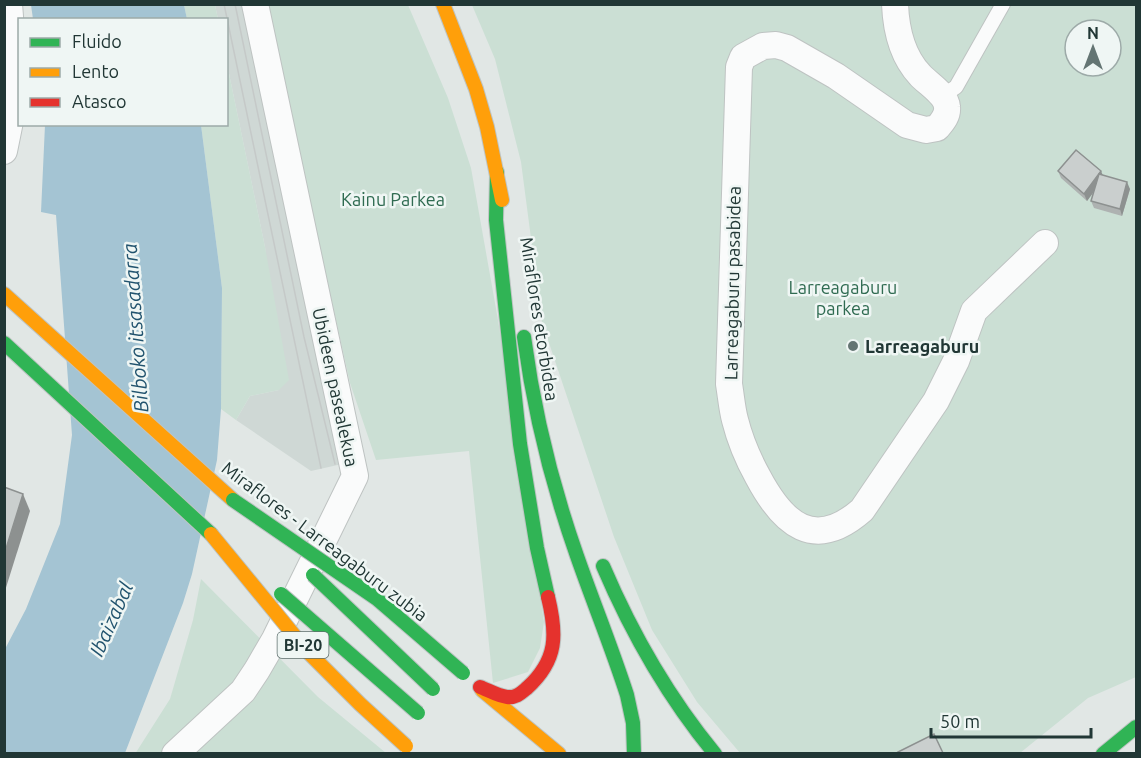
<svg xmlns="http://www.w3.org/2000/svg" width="1141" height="758" font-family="Ubuntu,sans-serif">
<rect width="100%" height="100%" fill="#e1e7e5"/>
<path fill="#cfd8d5" d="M215,5H247L342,464L311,471L236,420L250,396L279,390L265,247L227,64L226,20L218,19Z"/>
<g fill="#cbdfd4" fill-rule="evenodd">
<path d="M184,5H215L218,19H187Z"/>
<path d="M266,5H408L448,98L471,168L498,320L544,622L540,648L528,672L493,683L469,451L376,460L350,383Z"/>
<path d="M472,5H1136V677L1088,698L1020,753H740L697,702L652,630L614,537L542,322L521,162L495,59ZM1075,30H1111V66H1075Z"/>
<path d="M227,64L265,247L289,380L279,390L250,396L236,420L221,409L222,288L201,125L226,124Z"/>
<path d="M201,579L318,697L386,753L135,754L170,699L193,620Z"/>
</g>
<g fill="#a4c4d3">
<path d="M31,5H184L187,19H33Z"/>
<path d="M45,125H201L222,288L221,409L217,460L192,574L183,603L125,753L5,754V649L26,609L60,524L72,435L56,215L41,212Z"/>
</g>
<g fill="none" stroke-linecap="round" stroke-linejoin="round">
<defs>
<path id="lane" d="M942,96L956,87L1003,4"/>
<g id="street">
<path d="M895,4C896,29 902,56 920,75C928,84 946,94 947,107C948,116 942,122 937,128L926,130L907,125L836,76L787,48L776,45L763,46L743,57L739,67L729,384C731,396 732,409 735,420C740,440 748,459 758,477C783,524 814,552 862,510L936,401L956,361L974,311L1045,243"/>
<path d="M4,151L16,92L9,4"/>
<path d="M175,754L243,691L257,670L275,639L355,476L255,4"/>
</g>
<g id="fast">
<path d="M497,172L496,220L520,444L537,548L548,597"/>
<path d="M524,337C534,412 552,485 577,556C593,602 612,648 627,695L633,723L634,754"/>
<path d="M4,343L211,534"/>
<path d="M603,566C632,634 668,697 715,754"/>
<path d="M1103,754L1136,727"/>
</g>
<g id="slow">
<path d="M443,4L476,89L487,127L502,200"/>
<path d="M4,294L233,500"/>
<path d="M482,690L559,754"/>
</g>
<path id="jam" d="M480,687C488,690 498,696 507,697C516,698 521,693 527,688C558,660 557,634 548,597"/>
</defs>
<use href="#lane" stroke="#bec3c2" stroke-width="16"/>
<use href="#street" stroke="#bec3c2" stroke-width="28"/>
<use href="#fast" stroke="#bec4c3" stroke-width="16"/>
<use href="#slow" stroke="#bec4c3" stroke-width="16"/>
<use href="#jam" stroke="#bec4c3" stroke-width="16"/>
<use href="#lane" stroke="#fafbfb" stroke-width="14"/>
<use href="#street" stroke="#fafbfb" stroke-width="26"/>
<use href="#fast" stroke="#30b455" stroke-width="14"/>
<use href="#slow" stroke="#ff9f0a" stroke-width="14"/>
<use href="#jam" stroke="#e5322d" stroke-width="14"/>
<g stroke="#c5c9c8" stroke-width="1.5">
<path d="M224,4L321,468"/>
<path d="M235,4L304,337L335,464"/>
</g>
<defs>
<g id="fast-bridge">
<path d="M233,500L377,599L463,673"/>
<path d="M313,575L433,689"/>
<path d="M281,594L418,713"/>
</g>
<path id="slow-bridge" d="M211,534L307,651L360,704L406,746"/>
</defs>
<use href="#fast-bridge" stroke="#bcc3c2" stroke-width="16" stroke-linecap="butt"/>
<use href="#slow-bridge" stroke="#bcc3c2" stroke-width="16" stroke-linecap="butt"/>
<use href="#fast-bridge" stroke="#30b455" stroke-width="14"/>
<use href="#slow-bridge" stroke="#ff9f0a" stroke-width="14"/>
</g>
<path fill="#aeb2b1" d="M1058,171L1102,175L1130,189L1122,216L1094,208L1091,201L1095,190L1087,201L1061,178Z"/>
<g fill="#8d9190">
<path d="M1101,171L1104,178L1087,201L1084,194Z"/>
<path d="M1127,182L1130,189L1122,216L1120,209Z"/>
<path d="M23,494L30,511L4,594V555Z"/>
</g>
<g fill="#cacfce" stroke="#8d9190" stroke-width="1.5">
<path d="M1076,150L1101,171L1084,194L1058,171Z"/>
<path d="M1099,174L1127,182L1120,209L1091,201Z"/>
<path d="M4,487L23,494L4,555Z"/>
<path d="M934,734L943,753H899L898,752Z"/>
</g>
<circle fill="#647573" stroke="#eff6f4" stroke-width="2" cx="853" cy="346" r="6"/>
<g text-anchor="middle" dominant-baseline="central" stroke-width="5" stroke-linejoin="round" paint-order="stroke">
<rect fill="#eff6f4" stroke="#5f706e" stroke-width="1.5" x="277.5" y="632" width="51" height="26" rx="4.5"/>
<g font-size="16" font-weight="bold" fill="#213735">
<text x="303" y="645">BI-20</text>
</g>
<g font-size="18" fill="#2f6b51" stroke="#eff6f4">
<text x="393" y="199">Kainu Parkea</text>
<text x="843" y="287">Larreagaburu<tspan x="843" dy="21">parkea</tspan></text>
</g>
<g font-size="18" fill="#213735" stroke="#eff6f4">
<text transform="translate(732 283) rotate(-89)">Larreagaburu pasabidea</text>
<text transform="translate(540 319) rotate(81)">Miraflores etorbidea</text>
<text transform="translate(336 387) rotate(78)">Ubideen pasealekua</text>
<text transform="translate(325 541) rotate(37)">Miraflores - Larreagaburu zubia</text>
</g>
<g font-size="18" font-weight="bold" fill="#213735" stroke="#eff6f4" text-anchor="start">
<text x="865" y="346">Larreagaburu</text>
</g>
<g font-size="20" font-style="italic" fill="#21536e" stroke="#eff6f4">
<text transform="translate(135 328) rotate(-94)">Bilboko itsasadarra</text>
<text transform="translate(111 619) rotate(-66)">Ibaizabal</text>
</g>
</g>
<rect width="1141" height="758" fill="none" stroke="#213735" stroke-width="12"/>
<rect x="18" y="18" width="210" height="108" fill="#eff6f4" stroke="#9daaa8" stroke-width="1.5"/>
<rect x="30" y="38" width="30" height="9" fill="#30b455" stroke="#9daaa8" stroke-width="1.5"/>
<text x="72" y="48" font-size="18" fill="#213735">Fluido</text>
<rect x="30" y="68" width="30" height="9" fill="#ff9f0a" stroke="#9daaa8" stroke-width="1.5"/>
<text x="72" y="78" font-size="18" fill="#213735">Lento</text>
<rect x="30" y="98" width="30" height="9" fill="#e5322d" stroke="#9daaa8" stroke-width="1.5"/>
<text x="72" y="108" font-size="18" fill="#213735">Atasco</text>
<g transform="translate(1093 48)"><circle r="28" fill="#eff6f4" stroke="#9daaa8" stroke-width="1.5"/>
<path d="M0-4.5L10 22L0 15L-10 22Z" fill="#647573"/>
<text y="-9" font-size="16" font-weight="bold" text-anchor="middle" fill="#213735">N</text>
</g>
<path d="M931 728v9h160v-9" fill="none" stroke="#213735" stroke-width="3"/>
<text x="940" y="728" font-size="18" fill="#213735" stroke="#eff6f4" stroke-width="4.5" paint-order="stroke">50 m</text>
</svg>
